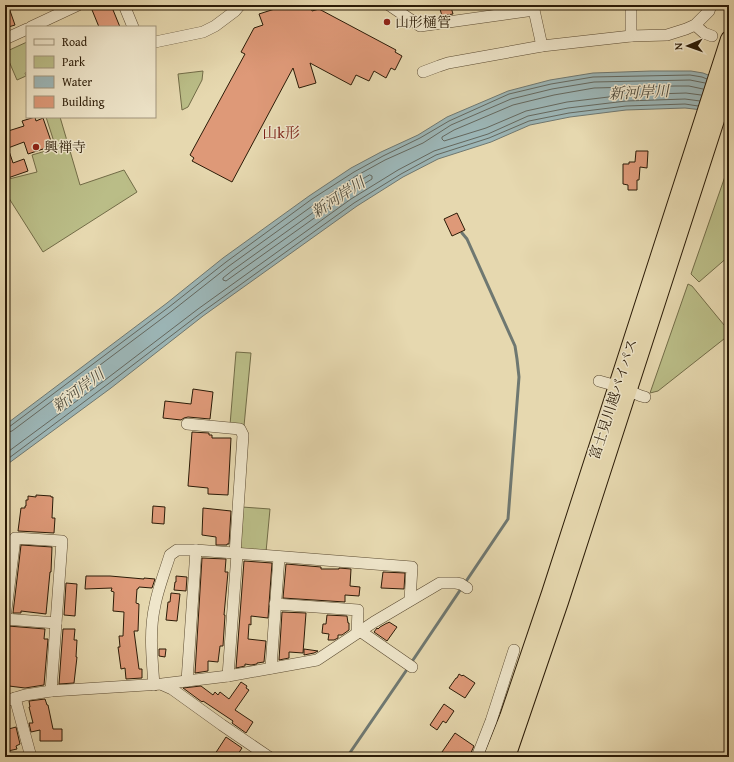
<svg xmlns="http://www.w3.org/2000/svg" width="734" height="762" font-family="'Gentium Book Plus','Noto Serif JP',serif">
<rect width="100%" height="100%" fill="#e6d8af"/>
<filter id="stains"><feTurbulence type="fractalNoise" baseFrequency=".005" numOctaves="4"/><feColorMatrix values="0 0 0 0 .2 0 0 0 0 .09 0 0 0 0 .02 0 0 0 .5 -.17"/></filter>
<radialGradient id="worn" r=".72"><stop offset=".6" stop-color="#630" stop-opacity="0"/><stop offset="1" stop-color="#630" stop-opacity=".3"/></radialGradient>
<g fill="#babd87" stroke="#726c47">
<path d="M27,42V72L25,73L26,76L17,80L5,52Z"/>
<path d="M203,71L202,80L188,107L182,110L178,74Z"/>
<path d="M46,117H60L80,185L124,170L137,192L43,252L5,192V180L37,172L32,155L56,148Z"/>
<path d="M729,165V256L699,282L691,274Z"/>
<path d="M688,284L692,286L729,331V335L658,391L650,393Z"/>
<path d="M236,352L251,353L244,426L230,425Z"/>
<path d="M242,507L270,509L266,552L238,550Z"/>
</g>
<path fill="#9cb6b7" stroke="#6f7871" d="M651,71H691L703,73L729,83V113L685,108L626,110L570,117L530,125L491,142L438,159L403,177L357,206L203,316L111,388L5,466V425L167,303L223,258L309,196L351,168L381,152L418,135L447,117L508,91L550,80L593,73Z"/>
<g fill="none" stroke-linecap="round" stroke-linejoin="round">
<g stroke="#64685f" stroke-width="1">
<path d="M701,95L686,93L625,95L567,102L526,111L486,128L444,141L442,139V137L454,130L513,105L554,95L594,88L675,86H689L703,89"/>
<path d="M370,175L372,176V179L348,194L226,281L223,280V278L233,270L318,209L359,181Z"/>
<path d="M5,428L9,427L169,307L226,262L312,199L354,172L383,156L420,138L449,121L509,94L551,84L593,77L690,75L702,77L707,79"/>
<path d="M5,433L12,431L172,311L229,266L315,204L356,176L385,160L423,143L451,125L511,99L552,89L594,82L690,80L705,83"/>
<path d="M5,454L105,380L198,309L351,199L398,170L434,151L488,134L528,116L568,108L626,101L685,99L700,101"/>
<path d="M5,461L108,384L201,313L354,203L401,174L436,155L489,138L529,121L569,113L626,106L685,104L698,106"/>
</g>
<g stroke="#6f7871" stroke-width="3">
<path d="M411,663L508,519L519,377L517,359L515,346L467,239L462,233"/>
<path d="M347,757L408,668"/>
</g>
</g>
<g fill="#de9978" stroke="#2b1b07">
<path d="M5,5H8L15,25L5,28Z"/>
<path d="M90,5H111L120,27H99Z"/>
<path d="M287,5H310L312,11L319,9L396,50L395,52L402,56L395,70L391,68L386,78L374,71L369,81L356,75L351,85L310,63L316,83L299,88L293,68L232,182L192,161L194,158L190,155L245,54L241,52L254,28L263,25L259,14Z"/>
<path d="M451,7L453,14L442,16L440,9Z"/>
<path d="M35,117L36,121L43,118L52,144L45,146L46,148L28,154L24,142L8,148L13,163L24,159L28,171L5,179V132L24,126L22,121Z"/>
<path d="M636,151H648L647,168L640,167L639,180H637V190H628V185L623,184V164H629V162H635Z"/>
<path d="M457,213L465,230L452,236L444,219Z"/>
<path d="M193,389L213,392L210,419L188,417L184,418L181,420L163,418L165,401L191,404Z"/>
<path d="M192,432L209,433V435H212V438H231L228,495L208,494V488L188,486Z"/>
<path d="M36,495L51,496V497H53L52,518H55L54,533L18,531L21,508H25V506H26V500H28V496L36,497Z"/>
<path d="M153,506L165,507L164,524L152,523Z"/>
<path d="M203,508L231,511L229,544H227V545H216V537L202,535Z"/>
<path d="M21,545L52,547L51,572H50L46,614L21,611V613H13Z"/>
<path d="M202,558L226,559L225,572H228L224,615H225L223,646H220L218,662L208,661V671L195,673Z"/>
<path d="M244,561L272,563L268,618L251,616V625L249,624L248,639L266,641L264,662L257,663V664L251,665L245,664V666L236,668Z"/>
<path d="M286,564L321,567V569H339V568L351,569L350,586L360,587L359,596L345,595V602L283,598Z"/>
<path d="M383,572L405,573L404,589L381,588Z"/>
<path d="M86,576H110L144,579V578L155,579L152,588L139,587L138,589H137L136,603L139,604L138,631H134L139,669H142V678L126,679L125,668L121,669L118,647H120L119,636H123L124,612L113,611L114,592L111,591L112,588L85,589Z"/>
<path d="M176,576L187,577L186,591L174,590L175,582H176Z"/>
<path d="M66,583L77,584L75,616L64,615Z"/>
<path d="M171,593L180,594L177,621L166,620L168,602H170Z"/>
<path d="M282,612L306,613L303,653L289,652V658L279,660Z"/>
<path d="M327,615L347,616L348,623H349V630L342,635H338V638L334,640H328L329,634L322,633L323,624H326Z"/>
<path d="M389,622L397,627L387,641L374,632L377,628L378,629L380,627L387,623H388Z"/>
<path d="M8,626L45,629L44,639H48L44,685L25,688L9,686V685H8L9,674H5L7,655L6,652H5L6,643H7Z"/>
<path d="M63,629H75L74,640H77L76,657H77L74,683L59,684Z"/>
<path d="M159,649H166L165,657L159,656Z"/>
<path d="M304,649L318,651L314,653L304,655Z"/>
<path d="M459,674L462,676L463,675L475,683L465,698L449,688L456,678H457Z"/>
<path d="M241,682L247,686L246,688L249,690L235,710L253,722L246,733L232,723L233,721L203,701L202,702L183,688L201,686L213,695L215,692L218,695L220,692L229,699Z"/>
<path d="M45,699L47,705H48L53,729H62V741H40V730L31,732L29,723H33L29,707H30L29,701Z"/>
<path d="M444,704L454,711L446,723L443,721L437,730L430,725Z"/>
<path d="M16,727L20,744L16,746L17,749L8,751L7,749H5V730Z"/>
<path d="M455,733L474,746L469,757H466L460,755L458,757H449L442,752Z"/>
<path d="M226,737L242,748L236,757H213Z"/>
</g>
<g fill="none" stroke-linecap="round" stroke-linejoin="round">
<defs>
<g id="minor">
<path d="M124,5L133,27"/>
<path d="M389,5L420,26L534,10"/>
<path d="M534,5V10L542,46"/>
<path d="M695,25L704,33L712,36"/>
<path d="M31,27L78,5"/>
<path d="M631,36V5"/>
<path d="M5,39L27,29"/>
<path d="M155,42L203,32L215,26L235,11L240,5"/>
<path d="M423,72L439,66L448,63L542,46L631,36L667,35L686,29L695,25L709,11L711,5"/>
<path d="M599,381L617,386L641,396L645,397"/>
<path d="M187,424L240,429L243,435L235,554"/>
<path d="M275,604L358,610L357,633"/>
<path d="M5,618L15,538L62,541L51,691"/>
<path d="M5,619L56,623"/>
<path d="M360,631L412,667"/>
<path d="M271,668L279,557"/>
<path d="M228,676L237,554"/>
<path d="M187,681L196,550"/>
<path d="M154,685C152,658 149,631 155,605C158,589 165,571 170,555L177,550H196L412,567L410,600"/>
<path d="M163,685L172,689L222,725L269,757"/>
<path d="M15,698L31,757"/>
<path d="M5,701L25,695L51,691L162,684L228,676L317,660L374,622L440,583H456L461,584L467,588"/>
<path d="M477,757L491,721L514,650"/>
</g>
<g id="highway">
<path d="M492,757L508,717L550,593L729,39"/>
<path d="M507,757L560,602L729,80"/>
</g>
</defs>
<use href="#minor" stroke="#5a4a31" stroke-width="12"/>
<use href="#highway" stroke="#2b1b07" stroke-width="18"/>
<use href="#minor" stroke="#efe6cb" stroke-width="11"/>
<use href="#highway" stroke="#e6d8af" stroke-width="16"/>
</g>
<g fill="#8f2418" stroke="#efe6cb" stroke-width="1.5">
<circle cx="387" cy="22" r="4"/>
<circle cx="36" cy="147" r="4"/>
</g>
<g text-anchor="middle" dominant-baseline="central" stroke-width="3" stroke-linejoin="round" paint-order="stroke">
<g font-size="14" fill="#2b1b07" stroke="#efe6cb" text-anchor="start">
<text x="395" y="22">山形樋管</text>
<text x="44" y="147">興禅寺</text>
</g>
<g font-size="14" fill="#2b1b07" stroke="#efe6cb">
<text transform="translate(613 399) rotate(-72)">富士見川越バイパス</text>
</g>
<g font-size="15" font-style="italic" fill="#4d4a3c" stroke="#efe6cb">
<text transform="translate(639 92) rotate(-3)">新河岸川</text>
<text transform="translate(338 197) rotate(-33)">新河岸川</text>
<text transform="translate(78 390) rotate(-37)">新河岸川</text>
</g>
<g font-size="15" fill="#7a1f14" stroke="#efe6cb">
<text x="281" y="132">山k形</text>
</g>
</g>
<rect width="734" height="762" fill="none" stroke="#e6d8af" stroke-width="20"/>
<rect x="6" y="6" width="722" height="750" fill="none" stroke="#2b1b07" stroke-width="2"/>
<rect x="10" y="10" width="714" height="742" fill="none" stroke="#2b1b07"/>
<rect x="26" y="26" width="130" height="92" fill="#efe6cb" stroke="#a1957d"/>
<rect x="34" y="39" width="20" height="6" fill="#efe6cb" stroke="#a1957d"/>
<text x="62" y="46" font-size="12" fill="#2b1b07">Road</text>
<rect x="34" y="56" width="20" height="12" fill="#babd87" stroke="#a1957d"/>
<text x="62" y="66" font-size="12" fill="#2b1b07">Park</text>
<rect x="34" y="76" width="20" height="12" fill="#9cb6b7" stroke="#a1957d"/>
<text x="62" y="86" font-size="12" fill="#2b1b07">Water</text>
<rect x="34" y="96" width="20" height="12" fill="#de9978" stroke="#a1957d"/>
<text x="62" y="106" font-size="12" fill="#2b1b07">Building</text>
<g transform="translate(688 46) rotate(268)" stroke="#efe6cb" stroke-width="3" paint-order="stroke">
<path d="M0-3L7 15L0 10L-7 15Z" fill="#2b1b07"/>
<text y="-6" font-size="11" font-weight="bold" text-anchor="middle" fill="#2b1b07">N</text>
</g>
<rect width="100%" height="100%" filter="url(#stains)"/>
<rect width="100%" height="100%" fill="url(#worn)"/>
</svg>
